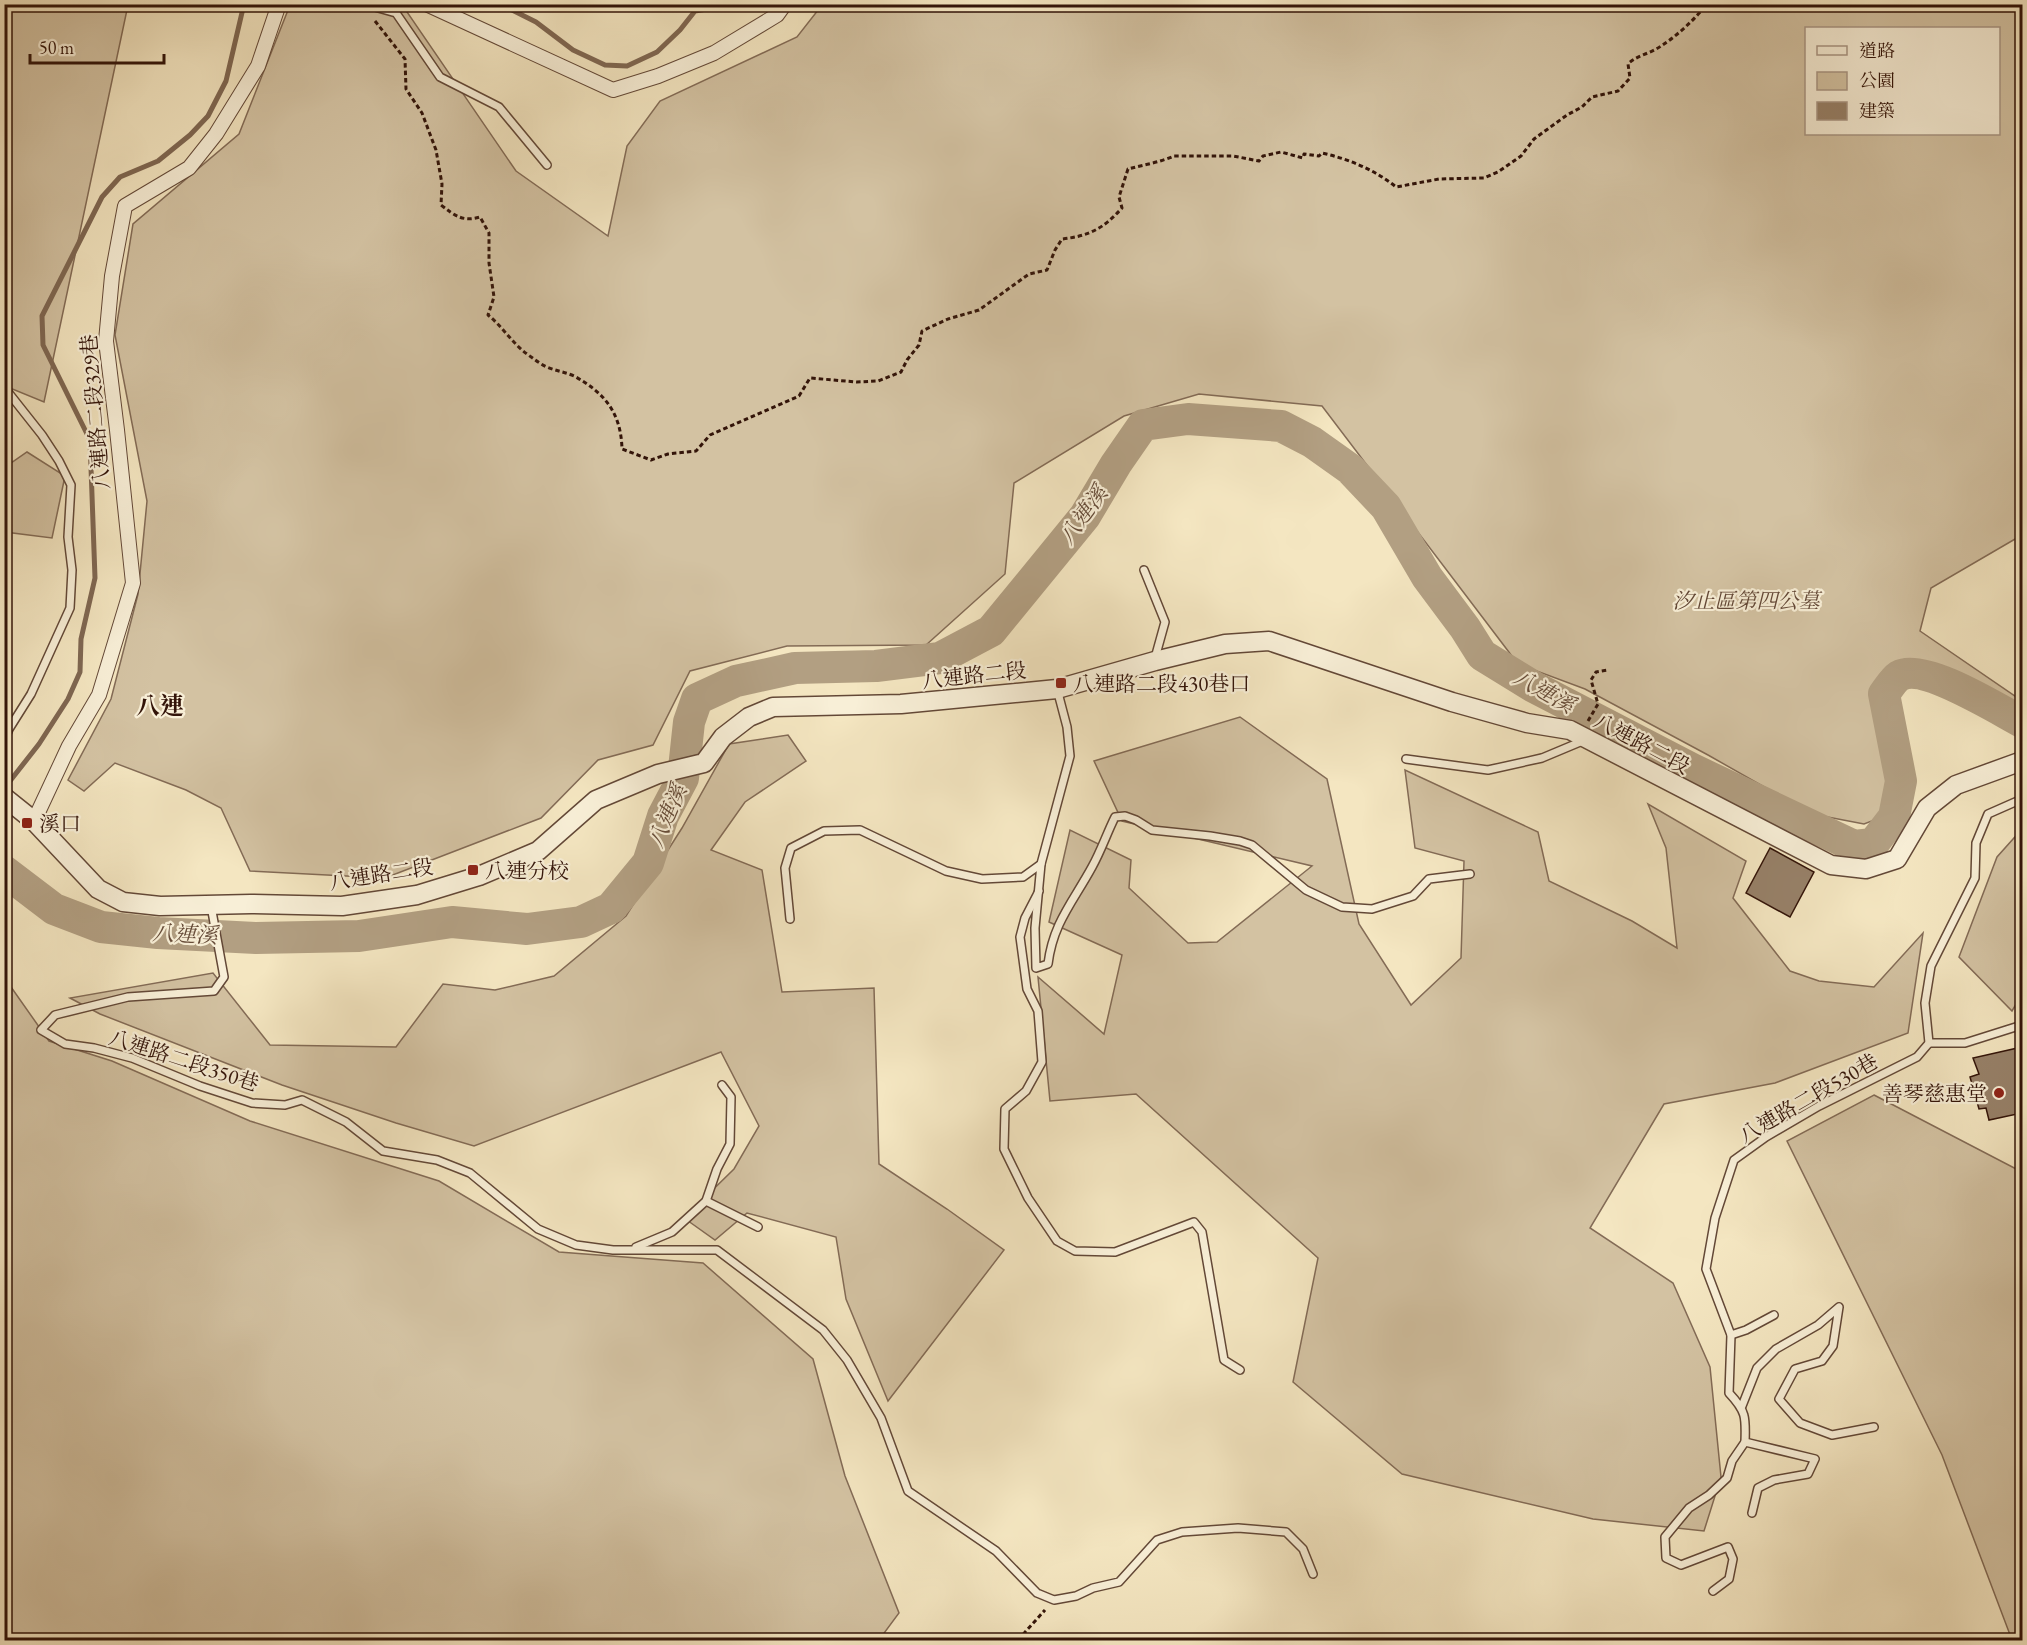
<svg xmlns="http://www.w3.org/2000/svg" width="2027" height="1645" font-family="'EB Garamond','Noto Serif TC',serif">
<rect width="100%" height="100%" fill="#f4e6c1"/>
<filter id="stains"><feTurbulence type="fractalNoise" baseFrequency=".00333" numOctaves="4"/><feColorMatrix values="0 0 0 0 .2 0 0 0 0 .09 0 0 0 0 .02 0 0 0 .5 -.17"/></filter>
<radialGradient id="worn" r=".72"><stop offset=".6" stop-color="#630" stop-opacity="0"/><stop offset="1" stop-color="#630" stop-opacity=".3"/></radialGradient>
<g fill="#d3c2a2" stroke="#836b56" stroke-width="1.5" fill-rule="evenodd">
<path d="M399,4L403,6L516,171L608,236L627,146L660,101L797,37L822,5H2022V535L1931,588L1920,631L2022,701V704L2017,708L1917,660L1891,665L1886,703L1904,785L1893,813L1864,824L1812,814L1708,755L1585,689L1518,664L1322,406L1199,394L1124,416L1014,483L1005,574L926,645L787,646L690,671L653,745L598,760L541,818L385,878L250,871L221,808L186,790L115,763L84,791L68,780L111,699L138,594L147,501L115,335L133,224L239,134L290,5ZM1806,28H1998V134H1806Z"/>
<path d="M4,5H128L44,402L5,386Z"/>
<path d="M27,452L65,476L52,538L5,532L4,468Z"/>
<path d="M1240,717L1327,779L1359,924L1411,1005L1461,958L1464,861L1415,848L1405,770L1538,832L1549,881L1632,921L1677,948L1666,848L1648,804L1746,861L1733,898L1790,971L1819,981L1874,987L1923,933L1908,1033L1775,1083L1664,1104L1590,1228L1673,1283L1710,1367L1721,1477L1704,1531L1593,1519L1402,1474L1293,1382L1318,1258L1136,1094L1050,1101L1038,977L1104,1034L1122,955L1049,922L1070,830L1131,860L1129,888L1188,943L1217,942L1312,866L1122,821L1094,761Z"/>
<path d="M788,735L806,761L745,802L711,850L762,870L782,992L874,988L879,1164L947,1209L1004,1250L888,1401L846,1299L836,1237L747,1213L715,1240L684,1218L734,1169L759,1126L721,1052L474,1146L396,1123L282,1085L100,1014L70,998L213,973L270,1045L396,1047L443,984L495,990L554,976L626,916L682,828L729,744Z"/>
<path d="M2022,829V994L2012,1011L1959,957L1997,857Z"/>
<path d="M4,977L49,1041L112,1061L250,1121L439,1181L559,1252L703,1263L813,1359L845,1476L899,1613L879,1640H5Z"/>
<path d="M1874,1095L2022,1172V1640H2012L1942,1455L1787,1141Z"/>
</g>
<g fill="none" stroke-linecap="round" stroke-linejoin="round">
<g stroke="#7f6752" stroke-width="5">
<path d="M500,4L536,22L573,50L605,65L627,66L657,52L680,30L695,11L735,4"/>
<path d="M10,781L39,744L68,699L80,672L81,639L95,578L90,440L43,345L42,316L102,197L120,177L158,161L190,135L208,116L226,81L244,4"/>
</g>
<path stroke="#b29f82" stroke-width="32" d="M4,871L54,909L101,927L158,933L256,938L359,936L452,922L527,929L581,922L611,908L648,863L663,816L683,778L689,722L697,699L736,681L795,668L876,666L940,658L991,631L1085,516L1116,464L1143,425L1188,419L1281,426L1312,442L1350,469L1386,507L1427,577L1465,628L1482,655L1534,687L1692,769L1854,846L1873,844L1894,817L1901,781L1884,694C1888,689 1893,680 1899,676C1923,662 1999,710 2022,722"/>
</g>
<g fill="#978169" stroke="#331409" stroke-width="1.5">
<path d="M1770,848L1814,872L1790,917L1746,893Z"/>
<path d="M2022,1047V1113L1989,1120L1986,1108L1979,1109L1970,1077L1979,1074L1973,1058Z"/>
</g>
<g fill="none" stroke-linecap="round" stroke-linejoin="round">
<defs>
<g id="service">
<path d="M364,4L396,13L440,77L499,107L547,165"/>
<path d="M4,387L42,435L59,461L71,485L68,537L72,570L70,608L31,694L9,729L4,741"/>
<path d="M1144,570L1165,622L1155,658"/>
<path d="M1406,759L1488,770L1542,758L1585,740"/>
<path d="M1041,864L1035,928L1036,968L1048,964C1053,923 1073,902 1092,867C1101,851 1107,833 1115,817L1125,816L1136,820L1152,830L1210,836L1240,841L1252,845L1306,890L1342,907L1372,909L1413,896L1429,879L1470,874"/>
<path d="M1039,891L1025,918L1020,937L1027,989L1038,1011L1042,1062L1026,1091L1005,1109L1004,1149L1028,1198L1057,1241L1075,1251L1115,1252L1194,1222L1202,1232L1224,1360L1240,1370"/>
<path d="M211,906L224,977L214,991L128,997L55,1015L41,1030L65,1044L94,1048L132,1058L200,1086L252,1103L285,1105L302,1100L346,1122L383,1151L437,1160L470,1173L538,1229L576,1245L613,1250H717L823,1330L847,1360L881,1418L908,1491L996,1551L1037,1593L1054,1600L1076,1596L1093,1588L1119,1582L1157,1540L1182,1532L1238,1528L1286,1532L1303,1549L1313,1574"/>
<path d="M790,919L785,868L791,848L824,831L860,830L946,871L982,879L1023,877L1041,864L1070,756L1067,727L1057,689"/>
<path d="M1929,1043H1965L2022,1025"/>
<path d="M706,1201L758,1227"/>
<path d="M636,1247L672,1232L706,1201L717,1169L730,1144L731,1097L722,1085"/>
<path d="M1731,1335L1746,1330L1774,1315"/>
<path d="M1742,1406L1757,1368L1776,1349L1818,1325L1839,1307L1833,1346L1822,1361L1795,1369L1779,1399L1800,1423L1832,1435L1874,1427"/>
<path d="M1752,1513L1758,1488L1774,1480L1808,1474L1815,1459L1745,1442C1746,1417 1746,1411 1729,1393L1731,1335L1706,1269L1715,1218L1734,1160L1766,1137L1819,1106L1917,1057L1929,1043L1925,1003L1931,966L1975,878L1976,843L1988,814L2022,799"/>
<path d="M1713,1591L1729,1579L1733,1559L1728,1547L1681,1565L1666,1558L1665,1537L1689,1508L1709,1495L1727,1478L1732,1461L1745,1442"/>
</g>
<g id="minor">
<path d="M426,4L613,90L658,76L714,53L777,15L785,4"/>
<path d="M34,821L69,746L99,695L133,583L117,430L106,341L112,276L125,206L189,168L216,134L258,66L279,4"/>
</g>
<path id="tertiary" d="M4,797L34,821L98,889L123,902L160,906L251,904L342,906L417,895L479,876L538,851L596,800L658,774L704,763L723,737L749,717L773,707L901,704L1057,689L1155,661L1225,644L1269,641L1452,702L1527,723L1570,730L1831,865L1866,869L1897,859L1927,808L1956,785L2022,761"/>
</defs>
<use href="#service" stroke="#634837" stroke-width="10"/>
<use href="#minor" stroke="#634837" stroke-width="16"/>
<use href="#tertiary" stroke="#634837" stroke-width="21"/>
<g stroke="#331409" stroke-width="3" stroke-dasharray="4.5 3" stroke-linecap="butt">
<path d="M375,21L405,59L406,89L422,113L436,150L442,184L441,205C455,216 463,222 480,217L489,233V263L494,297L488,315C502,326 513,344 527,354C534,359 540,364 547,367C556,371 565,372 574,376C605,393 621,413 622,449L651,460L668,454L696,451L710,435L799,396L810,378L857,382L878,381L901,372L907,360L919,345L922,331L948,319L979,310L1029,274L1047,270L1055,250L1062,239C1089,236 1103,229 1122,208L1119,197L1128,169C1143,165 1161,162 1174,156H1233L1259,161L1263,156L1281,152L1303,158L1304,154L1319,156L1322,153C1349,159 1375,170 1396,187L1439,179L1484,178L1498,172L1521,156L1534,139L1567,115L1582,107L1592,97L1618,91L1630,78L1628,64C1637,55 1650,54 1661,46C1678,35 1694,20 1707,4"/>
<path d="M1588,721L1598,704L1591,680L1596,672L1608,670"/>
<path d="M1018,1640L1045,1610"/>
</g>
<use href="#service" stroke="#f8efd7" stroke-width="7"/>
<use href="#minor" stroke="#f8efd7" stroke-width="14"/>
<use href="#tertiary" stroke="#f8efd7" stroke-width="18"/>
</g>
<g fill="#8f2418" stroke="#f8efd7" stroke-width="2">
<rect x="1055" y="677" width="12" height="12" rx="3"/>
<rect x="21" y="817" width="12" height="12" rx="3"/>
<rect x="467" y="864" width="12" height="12" rx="3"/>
<circle cx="1999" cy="1093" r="6"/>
</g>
<g text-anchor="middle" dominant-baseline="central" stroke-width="4.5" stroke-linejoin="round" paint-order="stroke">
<g font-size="21" fill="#331409" stroke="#f8efd7">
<text transform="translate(95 412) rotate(-95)">八連路二段329巷</text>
<text transform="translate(974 675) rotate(-6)">八連路二段</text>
<text transform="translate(1642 743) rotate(28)">八連路二段</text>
<text transform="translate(381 874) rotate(-9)">八連路二段</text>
<text transform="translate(184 1060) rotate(18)">八連路二段350巷</text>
<text transform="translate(1808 1098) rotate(-30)">八連路二段530巷</text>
</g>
<g font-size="21" font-style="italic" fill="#634837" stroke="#f8efd7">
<text x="1746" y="600">汐止區第四公墓</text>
</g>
<g font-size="21" fill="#331409" stroke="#f8efd7" text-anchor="start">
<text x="1073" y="683">八連路二段430巷口</text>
<text x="39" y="823">溪口</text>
<text x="485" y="870">八連分校</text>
<text x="1987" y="1093" text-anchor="end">善琴慈惠堂</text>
</g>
<g font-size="22" font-style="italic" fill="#664c39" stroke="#f8efd7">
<text transform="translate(1083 515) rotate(-54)">八連溪</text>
<text transform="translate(1544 691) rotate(29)">八連溪</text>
<text transform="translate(667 816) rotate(-67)">八連溪</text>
<text transform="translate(185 934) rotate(3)">八連溪</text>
</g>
<g font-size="24" font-weight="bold" fill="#331409" stroke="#f8efd7">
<text x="160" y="705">八連</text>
</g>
</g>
<rect width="2027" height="1645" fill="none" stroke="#f4e6c1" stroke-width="24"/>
<rect x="6" y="6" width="2015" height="1633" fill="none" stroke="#331409" stroke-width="3"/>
<rect x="12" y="12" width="2003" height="1621" fill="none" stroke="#331409" stroke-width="1.5"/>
<rect x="1805" y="27" width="195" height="108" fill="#f8efd7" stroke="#a99785" stroke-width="1.5"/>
<rect x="1817" y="46" width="30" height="9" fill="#f8efd7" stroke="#a99785" stroke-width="1.5"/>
<text x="1859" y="57" font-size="18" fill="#331409">道路</text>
<rect x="1817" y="72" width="30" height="18" fill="#d3c2a2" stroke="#a99785" stroke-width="1.5"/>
<text x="1859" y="87" font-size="18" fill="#331409">公園</text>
<rect x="1817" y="102" width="30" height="18" fill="#978169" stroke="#a99785" stroke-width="1.5"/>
<text x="1859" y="117" font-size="18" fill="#331409">建築</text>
<path d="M30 54v9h134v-9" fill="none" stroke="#331409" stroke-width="3"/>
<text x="39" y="54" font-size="18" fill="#331409" stroke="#f8efd7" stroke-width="4.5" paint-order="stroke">50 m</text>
<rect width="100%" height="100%" filter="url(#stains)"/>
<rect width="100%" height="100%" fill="url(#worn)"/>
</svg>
